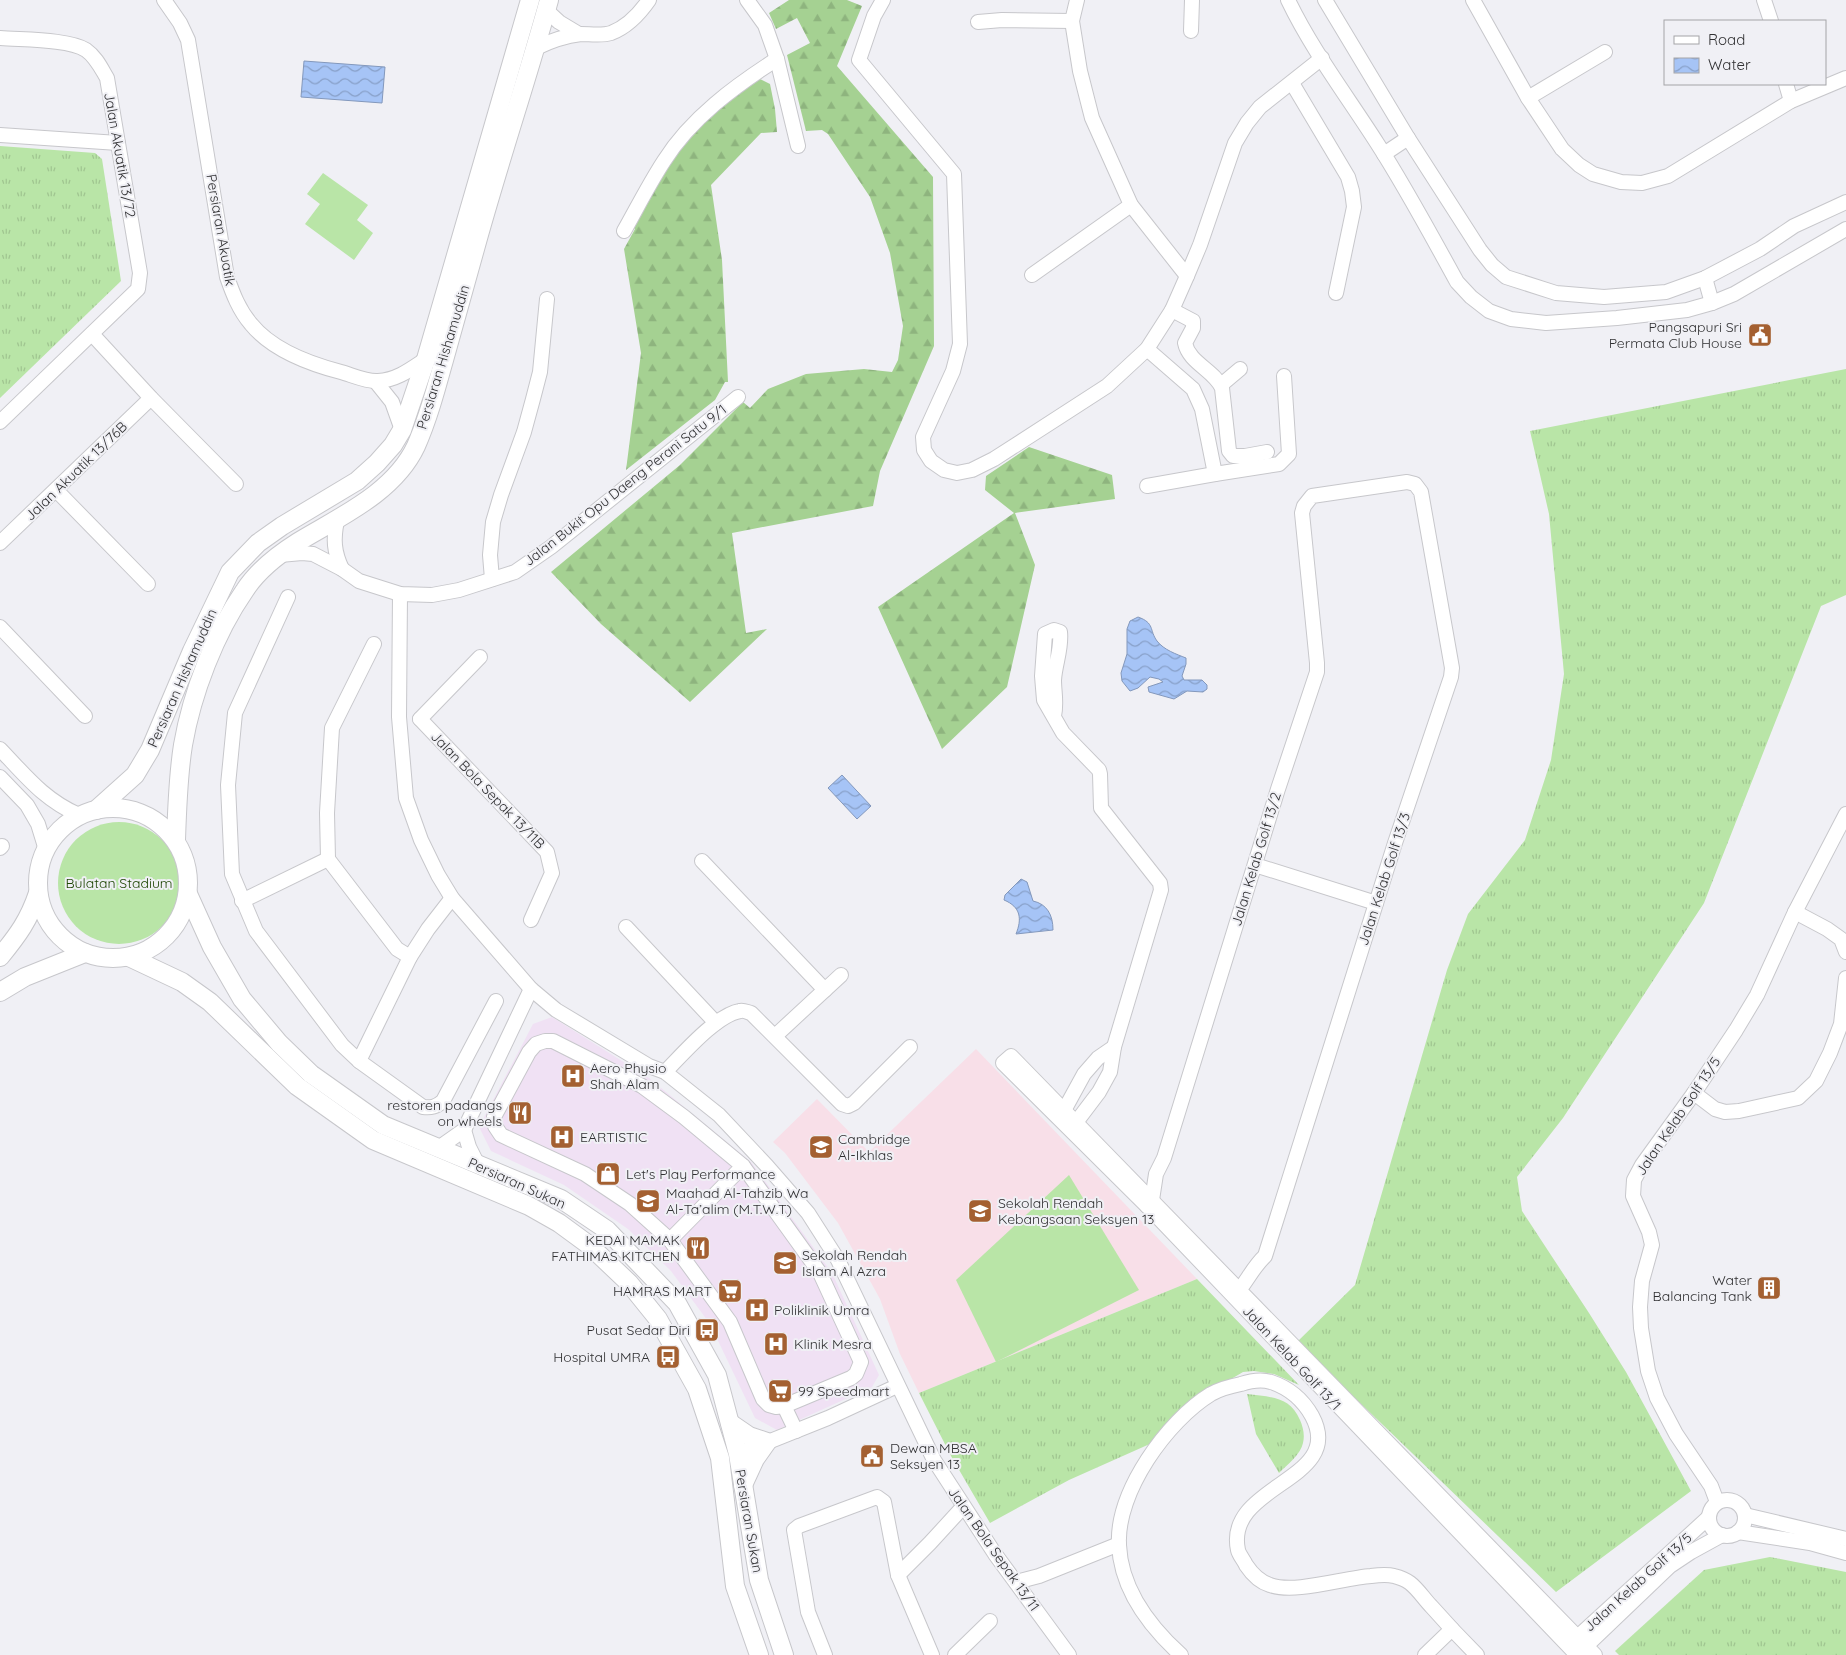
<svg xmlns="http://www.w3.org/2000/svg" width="1846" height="1655" font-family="Quicksand,sans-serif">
<defs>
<pattern id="grass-tufts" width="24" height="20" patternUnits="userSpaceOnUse" patternTransform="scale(1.25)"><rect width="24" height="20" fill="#b9e5a7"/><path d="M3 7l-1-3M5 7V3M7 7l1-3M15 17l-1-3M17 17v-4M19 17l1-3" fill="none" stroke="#a0c590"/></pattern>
<pattern id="forest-firs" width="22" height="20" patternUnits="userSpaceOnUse" patternTransform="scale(1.25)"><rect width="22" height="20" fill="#a5d192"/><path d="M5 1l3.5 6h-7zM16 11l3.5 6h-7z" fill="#8eb47e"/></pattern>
<pattern id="water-waves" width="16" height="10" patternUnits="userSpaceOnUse" patternTransform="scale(1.25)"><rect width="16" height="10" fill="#a6c4f6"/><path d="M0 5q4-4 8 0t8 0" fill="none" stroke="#88a0c8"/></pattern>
</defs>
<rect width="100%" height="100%" fill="#f0f0f5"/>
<path fill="#f0e1f4" d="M552,1017L649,1078L751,1162L832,1273L879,1375L872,1387L777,1430L755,1418L710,1324L671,1271L628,1229L564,1185L491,1151L479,1127L533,1024Z"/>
<path fill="#f8dfe8" d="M976,1049L1197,1279L919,1393L900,1354L880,1299L838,1223L785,1153L773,1142L817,1099L869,1152Z"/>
<g fill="url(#grass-tufts)">
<path d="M0,146L95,153L102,159L121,281L0,398Z"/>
<path d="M1846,369V595L1821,606L1704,903L1563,1118L1517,1177L1522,1211L1589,1313L1626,1372L1691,1491L1556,1592L1297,1342L1355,1285L1447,970L1468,914L1525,840L1551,760L1564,674L1549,514L1530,431Z"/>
<path d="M1197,1279L1299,1385L1274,1374L1254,1371L1243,1372L1211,1391L1152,1443L1069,1480L990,1523L951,1456L919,1393Z"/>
<path d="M1247,1394C1270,1397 1290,1396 1300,1420C1303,1427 1305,1435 1303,1443C1301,1454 1287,1465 1279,1473L1256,1434Z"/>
<path d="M1770,1557L1846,1572V1655H1619L1615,1651L1704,1570Z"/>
</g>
<g fill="url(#forest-firs)">
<path d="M789,0H847L862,6L837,66L933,177L934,346L880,471L873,506L732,533L746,633L767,629L690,702L601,624L551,572L680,465L743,402L750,408L768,389L806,374L864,369L892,372L898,360L903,326L890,253L870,197L828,134L822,130L806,131L787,55L810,43L797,18L776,29L769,13Z"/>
<path d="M760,79L770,84L775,109L777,132L761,133L711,185L722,260L728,382H725L715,400L626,470L641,353L624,249L635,229L631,226C648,197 666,159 689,134C710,113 735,96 760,79Z"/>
<path d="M1029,447L1112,475L1115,499L1015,513L1035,565L1007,687L942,749L878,607L1014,513L985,490L986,476Z"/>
</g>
<g fill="#b9e5a7">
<path d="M323,173L368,205L357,220L373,233L354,260L305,224L320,204L307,194Z"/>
<circle cx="119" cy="883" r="61"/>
<path d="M1069,1175L1139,1290L996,1362L956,1280Z"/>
</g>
<g fill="url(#water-waves)" stroke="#8398bc">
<path d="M304,61L385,67L382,103L301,97Z"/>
<path d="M1138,617C1155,623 1149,630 1157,641C1164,650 1176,654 1186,658V664L1182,676L1184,680H1202L1207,685V689L1203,692L1187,691L1174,699L1149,692L1148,687L1163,682L1159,679L1150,677L1138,688L1130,691L1122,681L1121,673L1127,654V629L1130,621Z"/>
<path d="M842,775L871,806L857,819L828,788Z"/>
<path d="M1021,879L1027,882L1033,901C1047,904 1053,915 1053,930L1016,934C1022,919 1021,907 1004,900L1005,895Z"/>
</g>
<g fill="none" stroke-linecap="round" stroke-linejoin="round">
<defs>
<g id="minor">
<path d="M164,0L180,23L188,40L227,277C233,294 239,310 251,324C272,350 310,364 341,372C352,375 367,382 378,381C397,380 411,369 426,359"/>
<path d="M747,0L765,25L777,59L798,146"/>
<path d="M883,0L874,16L859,60L954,174L960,344L953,371L923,437L924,450L931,461L944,470L957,473L972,470L994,459L1056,419L1107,386L1147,349L1172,310L1187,276L1200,245L1235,143L1247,123L1260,107L1322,58"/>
<path d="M1077,0L1072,21L1080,71L1092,118L1131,205L1187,276"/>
<path d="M1288,0C1312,50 1347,96 1377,143C1406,188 1431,235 1457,282L1471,297L1489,311L1511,319L1546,323L1617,318L1687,310L1712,303L1734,294L1846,229"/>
<path d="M1325,0L1408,138L1480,250L1492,265L1506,277L1556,293L1604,297L1666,292L1705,278L1760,249L1794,226L1846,202"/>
<path d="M1473,0L1528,98L1562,149L1579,165L1593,174L1621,182L1642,183L1668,176L1791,101L1846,78"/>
<path d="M1764,0L1771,21"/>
<path d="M546,10L559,22L579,34"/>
<path d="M978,22L1002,20L1072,21"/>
<path d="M1191,31L1192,0"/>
<path d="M0,38C22,40 69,39 86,50C96,57 101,68 107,78L140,273L138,289L0,422"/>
<path d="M536,48C550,41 565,36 581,34C590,34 602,36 611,33C627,27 640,13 649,0"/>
<path d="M1292,83L1348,177L1352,191L1354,207L1336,293"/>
<path d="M1786,84L1791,101"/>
<path d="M1528,98L1605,52"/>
<path d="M0,135L118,143"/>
<path d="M1384,154L1408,138"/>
<path d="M624,231C637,208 649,184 664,161C691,118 735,86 777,59"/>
<path d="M1032,275L1131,205"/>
<path d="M1705,278L1712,303"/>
<path d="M1172,310L1193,321V328L1185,343C1189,363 1214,370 1222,388L1229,451L1233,456H1245L1267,452"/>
<path d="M92,334L151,398L236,484"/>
<path d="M1147,349L1193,389L1202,409L1215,474L1279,464L1289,454L1284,376"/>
<path d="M376,382L392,402L402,430"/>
<path d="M1221,385L1240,369"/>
<path d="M1147,486L1215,474"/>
<path d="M56,490L148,584"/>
<path d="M337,521C333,539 334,552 342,569"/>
<path d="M0,543L151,398"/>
<path d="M280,555L302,553L313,554L342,569L359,581L400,594L432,595L459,590L515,572L551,547L738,397"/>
<path d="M492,579L490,555L493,522L501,495L524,432L533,399L540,372L547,299"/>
<path d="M400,594L399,717L406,798L421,840L438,875L452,898L531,989L556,1010L649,1066L665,1072L719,1115L767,1166L808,1213L838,1260L934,1460L995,1554L1069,1655"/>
<path d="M288,597L235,713L228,785L232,874L256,931L342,1045L359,1061L423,1107C431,1108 436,1107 443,1101L496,1001"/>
<path d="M0,627L85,716"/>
<path d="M374,644L332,728L327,813L328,859L397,949L410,957"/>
<path d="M1054,716C1057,703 1054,692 1054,680C1055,664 1062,648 1060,632L1054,630L1045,634L1042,676L1044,700L1063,733L1099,770L1100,774L1101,808L1160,883L1161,890L1114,1047L1110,1072L1099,1092L1071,1129"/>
<path d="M420,719L547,852L552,873L531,920"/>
<path d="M420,719L480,657"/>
<path d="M0,749C25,775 44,800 79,815"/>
<path d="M0,777L27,805L38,824L46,850"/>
<path d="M0,848L2,846"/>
<path d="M702,861L825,990"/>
<path d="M1255,865L1376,903"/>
<path d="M242,901L328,859"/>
<path d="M1795,912L1827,929L1841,939L1846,952"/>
<path d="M626,927L716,1023"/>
<path d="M775,1036L841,975"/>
<path d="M545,1041H553L642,1086L684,1117L743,1166L820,1273L861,1362L856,1374L851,1378L784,1406L776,1407L769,1405L763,1399L730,1322L670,1240L630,1204L585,1174L501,1135L495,1126L494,1117L529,1052L536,1044Z"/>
<path d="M359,1061L410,957L428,929L452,898"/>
<path d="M665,1072C682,1055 716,1015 740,1011C743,1010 747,1012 751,1013L842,1104L848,1106L854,1103L910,1047"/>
<path d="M1694,1093L1715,1109L1725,1112L1739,1111L1798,1098L1816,1081L1830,1053L1841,1024L1846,978"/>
<path d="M1061,1116L1084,1074L1098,1058L1114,1047"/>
<path d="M464,1130L469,1147L478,1165"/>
<path d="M437,1149L464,1130L531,989"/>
<path d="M1147,1206L1152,1200L1156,1174L1164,1158L1278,789L1317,672V663L1302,513L1304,506L1312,496L1407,482L1415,484L1421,492L1452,668L1451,677L1395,843L1265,1256C1252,1268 1246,1284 1234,1296"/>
<path d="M670,1240L743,1166"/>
<path d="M784,1406L796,1431"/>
<path d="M738,1454L828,1418L897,1386"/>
<circle cx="1727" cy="1518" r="18"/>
<path d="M1717,1502L1711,1486L1676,1434L1657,1398L1648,1371L1641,1328L1640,1307L1642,1281L1652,1245L1649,1232L1633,1196L1634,1180L1642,1165L1694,1093L1736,1030L1757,995L1795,912L1846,814"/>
<path d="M1745,1515L1846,1539"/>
<path d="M1738,1532L1810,1543L1846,1553"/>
<path d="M898,1575L930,1543L963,1507"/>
<path d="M1016,1582L1039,1576L1119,1544"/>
<path d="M1571,1643L1709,1517"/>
<path d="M1581,1651L1670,1566L1691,1552L1722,1535"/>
<path d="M825,1655L808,1612L794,1530L799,1526L877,1497L884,1502L898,1575L932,1655"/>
<path d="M955,1655L990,1621"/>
<path d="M1181,1655C1149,1626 1121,1590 1119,1545C1116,1492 1167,1421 1211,1394C1220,1389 1231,1386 1241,1384C1250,1381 1261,1379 1271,1382C1289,1388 1303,1400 1312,1416C1347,1481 1224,1484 1238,1550C1239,1555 1244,1560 1246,1565C1252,1574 1260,1582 1270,1585C1295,1594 1343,1578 1371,1576C1378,1575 1387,1574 1394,1576C1398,1577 1406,1580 1410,1583C1418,1589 1424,1599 1431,1606C1446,1623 1461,1639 1477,1655"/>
<path d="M1425,1655L1452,1629"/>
<path d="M1577,1655L1147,1206L1003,1063L1011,1056L1595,1655"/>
</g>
<g id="major">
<circle cx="113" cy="883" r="75"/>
<path d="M96,810L135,775L150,750L192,651L230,572L258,543L282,526L357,481L377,463L393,445L402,430L426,359L530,0"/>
<path d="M176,840C177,809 178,776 183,745C192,693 215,633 245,590C258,570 279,554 298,542C339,517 394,493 416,446C428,419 436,389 444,360C454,323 465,286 475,249C498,165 526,83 549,0"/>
<path d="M188,894L212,947L242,999L279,1043L311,1074L383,1125L561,1199L607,1230L677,1303L717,1375L738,1454L759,1580L784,1655"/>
<path d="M0,957C18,935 29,920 38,893"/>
<path d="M129,957L182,982L210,1002L297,1086L373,1140L529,1206L559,1223L589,1245L629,1283L658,1319L697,1389L720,1458L735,1586L759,1655"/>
<path d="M0,992L25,977L85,953"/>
<path d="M730,1423L749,1436L767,1442L755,1459L743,1485"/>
</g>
</defs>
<use href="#minor" stroke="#c7c7cb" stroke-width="16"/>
<use href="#major" stroke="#c7c7cb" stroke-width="20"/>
<use href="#minor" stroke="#fff" stroke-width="14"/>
<use href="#major" stroke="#fff" stroke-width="18"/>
</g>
<defs>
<symbol id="civic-square" viewBox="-11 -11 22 22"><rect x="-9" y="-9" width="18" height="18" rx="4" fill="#a46031" stroke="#f0f0f5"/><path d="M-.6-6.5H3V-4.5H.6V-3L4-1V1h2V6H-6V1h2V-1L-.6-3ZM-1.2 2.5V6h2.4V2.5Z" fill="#fff"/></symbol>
<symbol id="hospital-square" viewBox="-11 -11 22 22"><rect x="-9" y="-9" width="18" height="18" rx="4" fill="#a46031" stroke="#f0f0f5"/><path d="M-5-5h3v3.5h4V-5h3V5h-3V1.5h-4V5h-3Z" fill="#fff"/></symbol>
<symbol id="restaurant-square" viewBox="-11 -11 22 22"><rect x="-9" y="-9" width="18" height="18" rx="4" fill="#a46031" stroke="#f0f0f5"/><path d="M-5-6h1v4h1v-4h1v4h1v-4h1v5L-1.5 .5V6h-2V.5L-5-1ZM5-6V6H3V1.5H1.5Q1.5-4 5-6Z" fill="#fff"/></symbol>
<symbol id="school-square" viewBox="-11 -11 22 22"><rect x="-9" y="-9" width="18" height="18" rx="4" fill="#a46031" stroke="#f0f0f5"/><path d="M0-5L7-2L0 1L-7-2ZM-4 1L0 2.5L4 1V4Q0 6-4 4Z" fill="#fff"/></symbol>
<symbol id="shop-square" viewBox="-11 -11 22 22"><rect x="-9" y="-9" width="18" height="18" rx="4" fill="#a46031" stroke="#f0f0f5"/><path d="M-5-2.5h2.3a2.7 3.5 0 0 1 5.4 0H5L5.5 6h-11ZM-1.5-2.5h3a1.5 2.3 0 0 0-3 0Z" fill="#fff"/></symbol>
<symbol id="building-square" viewBox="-11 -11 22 22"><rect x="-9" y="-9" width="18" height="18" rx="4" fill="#a46031" stroke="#f0f0f5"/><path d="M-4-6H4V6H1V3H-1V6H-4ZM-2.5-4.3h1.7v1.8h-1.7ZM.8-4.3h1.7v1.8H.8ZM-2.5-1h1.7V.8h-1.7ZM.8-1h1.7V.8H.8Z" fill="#fff"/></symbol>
<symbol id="supermarket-square" viewBox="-11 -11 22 22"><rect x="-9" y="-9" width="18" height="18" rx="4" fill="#a46031" stroke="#f0f0f5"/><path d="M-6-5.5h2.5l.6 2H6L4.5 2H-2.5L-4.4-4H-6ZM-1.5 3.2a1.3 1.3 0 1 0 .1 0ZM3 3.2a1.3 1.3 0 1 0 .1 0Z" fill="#fff"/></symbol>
<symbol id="bus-square" viewBox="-11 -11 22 22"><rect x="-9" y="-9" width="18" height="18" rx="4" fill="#a46031" stroke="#f0f0f5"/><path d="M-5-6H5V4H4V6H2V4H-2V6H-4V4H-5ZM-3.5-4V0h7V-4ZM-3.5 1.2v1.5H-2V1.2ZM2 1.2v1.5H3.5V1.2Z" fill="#fff"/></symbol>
</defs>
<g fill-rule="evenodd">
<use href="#civic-square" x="1746" y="321" width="28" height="28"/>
<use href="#hospital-square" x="559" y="1062" width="28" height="28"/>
<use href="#restaurant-square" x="506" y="1099" width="28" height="28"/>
<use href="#hospital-square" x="548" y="1123" width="28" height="28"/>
<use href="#school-square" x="807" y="1133" width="28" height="28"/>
<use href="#shop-square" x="594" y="1160" width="28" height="28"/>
<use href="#school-square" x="634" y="1187" width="28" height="28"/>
<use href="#school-square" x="966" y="1197" width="28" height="28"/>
<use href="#restaurant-square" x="684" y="1234" width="28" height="28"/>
<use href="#school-square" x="771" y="1249" width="28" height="28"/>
<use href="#building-square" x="1755" y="1274" width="28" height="28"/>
<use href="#supermarket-square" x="716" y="1277" width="28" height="28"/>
<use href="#hospital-square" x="743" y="1296" width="28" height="28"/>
<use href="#bus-square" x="693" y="1316" width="28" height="28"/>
<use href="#hospital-square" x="762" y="1330" width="28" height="28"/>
<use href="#bus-square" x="654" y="1343" width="28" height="28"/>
<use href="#supermarket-square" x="766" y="1377" width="28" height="28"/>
<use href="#civic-square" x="858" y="1442" width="28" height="28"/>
</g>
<g text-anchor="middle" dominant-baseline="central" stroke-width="4" stroke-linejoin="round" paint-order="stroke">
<g font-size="14" fill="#313133" stroke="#f0f0f5">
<text transform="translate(120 155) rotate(80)">Jalan Akuatik 13/72</text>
<text transform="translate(221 230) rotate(80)">Persiaran Akuatik</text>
<text transform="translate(443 357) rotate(-73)">Persiaran Hishamuddin</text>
<text transform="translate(76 471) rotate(-44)">Jalan Akuatik 13/76B</text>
<text transform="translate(625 485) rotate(-38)">Jalan Bukit Opu Daeng Perani Satu 9/1</text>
<text transform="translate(182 678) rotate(-66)">Persiaran Hishamuddin</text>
<text transform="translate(488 790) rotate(46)">Jalan Bola Sepak 13/11B</text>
<text transform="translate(1256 859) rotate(-73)">Jalan Kelab Golf 13/2</text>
<text transform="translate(1384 879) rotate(-72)">Jalan Kelab Golf 13/3</text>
<text transform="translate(1678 1116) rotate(-56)">Jalan Kelab Golf 13/5</text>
<text transform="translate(517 1183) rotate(24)">Persiaran Sukan</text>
<text transform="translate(1292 1358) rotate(47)">Jalan Kelab Golf 13/1</text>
<text transform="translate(749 1521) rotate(80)">Persiaran Sukan</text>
<text transform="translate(994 1549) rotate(55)">Jalan Bola Sepak 13/11</text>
<text transform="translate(1638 1582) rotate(-42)">Jalan Kelab Golf 13/5</text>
</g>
<g font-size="14" fill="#313133" stroke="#f0f0f5" text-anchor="start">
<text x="1742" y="327" text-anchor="end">Pangsapuri Sri<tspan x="1742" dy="16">Permata Club House</tspan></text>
<text x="590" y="1068">Aero Physio<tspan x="590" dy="16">Shah Alam</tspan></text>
<text x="502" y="1105" text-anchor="end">restoren padangs<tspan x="502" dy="16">on wheels</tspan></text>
<text x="580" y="1137">EARTISTIC</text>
<text x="838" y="1139">Cambridge<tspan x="838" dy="16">Al-Ikhlas</tspan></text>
<text x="626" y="1174">Let's Play Performance</text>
<text x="666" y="1193">Maahad Al-Tahzib Wa<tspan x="666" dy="16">Al-Ta’alim (M.T.W.T)</tspan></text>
<text x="998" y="1203">Sekolah Rendah<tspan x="998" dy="16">Kebangsaan Seksyen 13</tspan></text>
<text x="680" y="1240" text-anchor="end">KEDAI MAMAK<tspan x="680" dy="16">FATHIMAS KITCHEN</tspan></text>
<text x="802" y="1255">Sekolah Rendah<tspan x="802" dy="16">Islam Al Azra</tspan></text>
<text x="1752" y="1280" text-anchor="end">Water<tspan x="1752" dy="16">Balancing Tank</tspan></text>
<text x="712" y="1291" text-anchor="end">HAMRAS MART</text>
<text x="774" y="1310">Poliklinik Umra</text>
<text x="690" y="1330" text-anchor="end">Pusat Sedar Diri</text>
<text x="794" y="1344">Klinik Mesra</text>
<text x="650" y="1357" text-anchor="end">Hospital UMRA</text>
<text x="798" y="1391">99 Speedmart</text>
<text x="890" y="1448">Dewan MBSA<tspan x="890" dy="16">Seksyen 13</tspan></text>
</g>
<g font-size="14" fill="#1f4705" stroke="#f0f0f5">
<text x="119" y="883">Bulatan Stadium</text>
</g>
</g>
<rect x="1664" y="20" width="162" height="65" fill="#f0f0f5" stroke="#a4a4a7"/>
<rect x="1674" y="36" width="25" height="8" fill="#ffffff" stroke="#a4a4a7"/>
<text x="1708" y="45" font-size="15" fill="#313133">Road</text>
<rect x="1674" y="58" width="25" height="15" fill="url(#water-waves)" stroke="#a4a4a7"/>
<text x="1708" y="70" font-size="15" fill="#313133">Water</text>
</svg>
